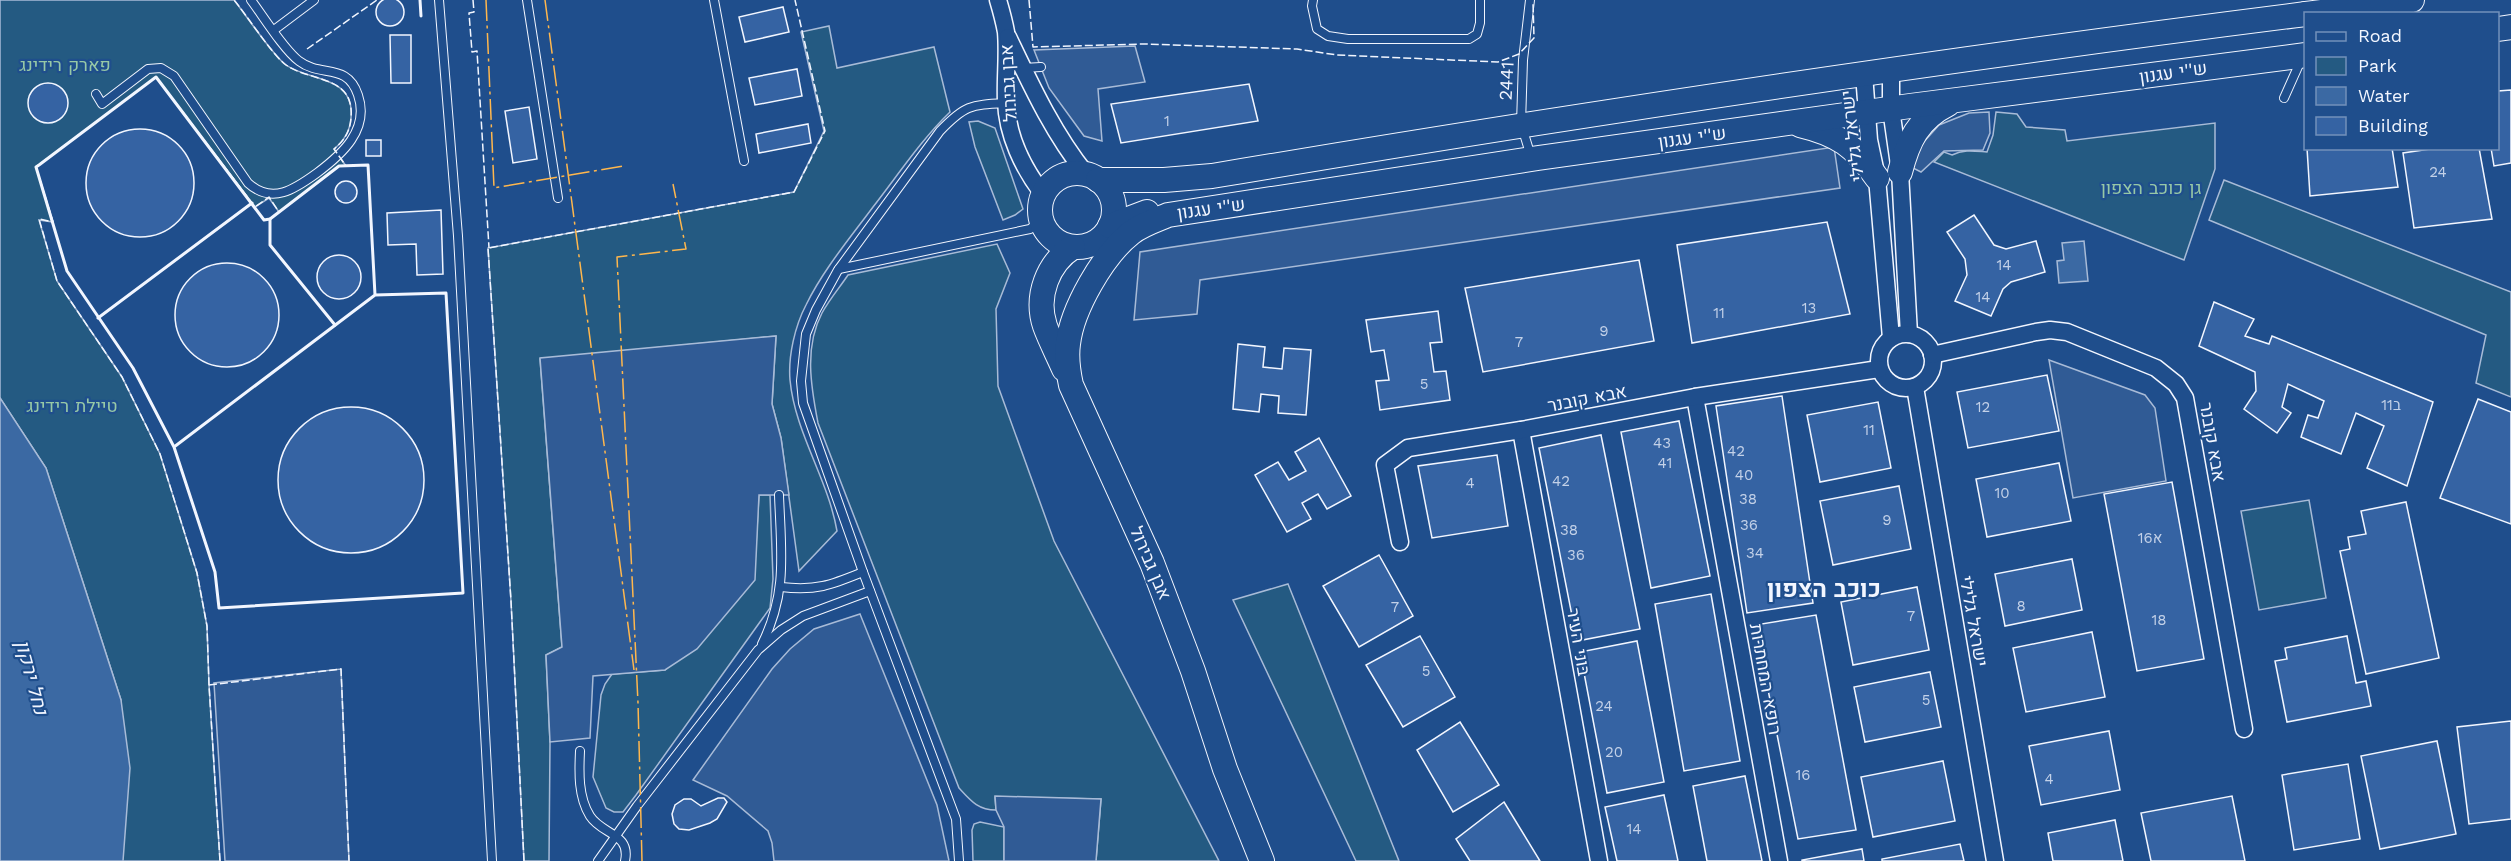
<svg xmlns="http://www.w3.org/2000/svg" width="2511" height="861" font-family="'Work Sans',Heebo,sans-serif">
<rect width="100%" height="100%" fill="#1f4e8c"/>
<g fill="#245a82" stroke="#a8bbd7" stroke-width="1.5">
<path d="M0,0H234C246,15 273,56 286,65C310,82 355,75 351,118C350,131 345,140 334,149L346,166H339L279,212L269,198L255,207L156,77L36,167L53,222L39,220L57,281L122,377L160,454L197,573L207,626L209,685L220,861H122L121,700L46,468L0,398Z"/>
<path d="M829,26L837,68L934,47L950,112C921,140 898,175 873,207C850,238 823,270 806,305C795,326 788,356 790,380C795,433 828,479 837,531L799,571L781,438L772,404L776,336L540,359L562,647L546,655L550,742L549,861H524L511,601L488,248L794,192L824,131L801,32Z"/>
<path d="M1996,112L2017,114L2026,127L2065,130L2067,141L2215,123V169L2184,260L1934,162L1944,152L1952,155C1964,149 1974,151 1987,152L1993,135Z"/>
<path d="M978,121L995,128L1023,209L1015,215L1003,220L975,147L969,122Z"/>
<path d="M2224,180L2511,292V397L2476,383L2486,335L2209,220Z"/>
<path d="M997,244L1010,273L996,309L998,386L1054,541L1219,861H1096L1101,799L995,797L996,810C978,810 971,801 959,788L818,423C811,387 804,347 822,313C829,300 840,287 848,275Z"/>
<path d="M759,495H770L773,579L770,608L636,795L623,812H614L606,808L593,777L601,695L605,684L612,674L665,670L754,580Z"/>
<path d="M2309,500L2326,598L2259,610L2241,511Z"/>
<path d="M1288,584L1399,861H1356L1233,600Z"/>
<path d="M980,822L1004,827V861H973L972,830L974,824Z"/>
</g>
<g fill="#305b95" stroke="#a8bbd7" stroke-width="1.5">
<path d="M1135,46L1145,82L1098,89L1102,141L1084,136L1049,88L1034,50Z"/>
<path d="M1989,112L1990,133L1983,150L1944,151L1921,172L1911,167L1921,145L1939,125L1969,113Z"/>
<path d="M1834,147L1840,188L1200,280L1197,314L1134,320L1140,252Z"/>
<path d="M776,336L772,404L781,438L789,495H759L755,580L697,649L665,670L593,676L590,738L550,742L546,655L562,647L540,358Z"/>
<path d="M2049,360L2145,395L2155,408L2166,481L2073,498Z"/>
<path d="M860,614L937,805L949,861H774L772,843L768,831L727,796L693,780L772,669L790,649L814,629Z"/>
<path d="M341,669L349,861H225L214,683Z"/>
<path d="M995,796L1101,799L1096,861H1004V827L996,810Z"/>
</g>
<g fill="#3b69a3" stroke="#a8bbd7" stroke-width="1.5">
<path d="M2084,241L2088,281L2059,283L2057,261L2064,260L2062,243Z"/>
<path d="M0,398L46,468L121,700L130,768L123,861H0Z"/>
</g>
<g fill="#3563a3" stroke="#f2f6ff" stroke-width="1.5">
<circle cx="390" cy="12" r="14"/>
<path d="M783,7L789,32L745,42L739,17Z"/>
<path d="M390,35H411V83H391Z"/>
<path d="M797,69L802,96L755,105L749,78Z"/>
<circle cx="48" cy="103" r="20"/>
<path d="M1249,84L1258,121L1121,143L1111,104Z"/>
<path d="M2511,90V163L2494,166L2491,148H2498V91Z"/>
<path d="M529,107L537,159L513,163L505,111Z"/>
<path d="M808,124L811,143L759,153L756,134Z"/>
<circle cx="140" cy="183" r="54"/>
<rect x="366" y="140" width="15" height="16"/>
<path d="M2307,148H2392L2398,187L2310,196Z"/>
<path d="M2437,148H2479L2492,219L2414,228L2403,153Z"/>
<circle cx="346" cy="192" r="11"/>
<path d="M441,210L443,274L417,275L416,244L388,245L387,213Z"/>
<path d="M1974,215L1994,245L2006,249L2036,241L2045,272L2011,282L2003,289L1991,316L1955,301L1967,275L1965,259L1947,232Z"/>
<path d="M1827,222L1850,314L1692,343L1677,245Z"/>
<circle cx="339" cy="277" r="22"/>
<path d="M1639,260L1654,341L1483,372L1465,288Z"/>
<circle cx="227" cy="315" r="52"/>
<path d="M2214,302L2254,319L2245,336L2269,344L2272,336L2433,402L2407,486L2367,468L2384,426L2356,413L2341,454L2301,437L2308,415L2318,418L2324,401L2288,384L2282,407L2291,413L2277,433L2244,409L2256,391L2255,372L2199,346Z"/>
<path d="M1438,311L1442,342L1430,343L1434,372L1446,371L1450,400L1380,410L1376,381L1389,380L1384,350L1371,352L1366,320Z"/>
<path d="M1238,344L1265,347L1263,367L1282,369L1284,348L1311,350L1306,415L1278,413L1279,396L1261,394L1259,412L1233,409Z"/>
<path d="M2047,375L2059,431L1968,448L1957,392Z"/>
<path d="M1782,396L1813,603L1747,613L1716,406Z"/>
<path d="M2478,399L2511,412V524L2440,498Z"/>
<path d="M1878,402L1891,468L1820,482L1807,415Z"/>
<circle cx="351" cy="480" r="73"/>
<path d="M1679,421L1710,576L1651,588L1621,432Z"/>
<path d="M1601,435L1640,629L1577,641L1539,448Z"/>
<path d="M1319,438L1351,496L1327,509L1318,494L1302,503L1311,519L1287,532L1255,475L1278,462L1289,480L1306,471L1295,452Z"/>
<path d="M1497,455L1508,526L1432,538L1418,466Z"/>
<path d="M2059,463L2071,521L1987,537L1976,479Z"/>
<path d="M2172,482L2204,659L2137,671L2104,494Z"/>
<path d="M1899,486L1911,549L1833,565L1820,501Z"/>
<path d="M2406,502L2439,658L2366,674L2340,551L2350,549L2348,537L2366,534L2361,511Z"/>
<path d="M1379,555L1413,616L1359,647L1323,586Z"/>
<path d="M2072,559L2082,610L2005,626L1995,574Z"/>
<path d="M1917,587L1929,650L1853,665L1841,602Z"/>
<path d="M1711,594L1740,761L1684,771L1655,604Z"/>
<path d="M1816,615L1856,830L1798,839L1755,625Z"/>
<path d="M2092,632L2105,697L2026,712L2013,648Z"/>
<path d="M1420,636L1455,697L1403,727L1366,665Z"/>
<path d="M2347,636L2356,683L2366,681L2371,706L2287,722L2275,661L2287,659L2285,648Z"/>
<path d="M1637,641L1664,782L1607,793L1580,652Z"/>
<path d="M1930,672L1941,727L1865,742L1854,687Z"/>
<path d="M2511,721V819L2469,824L2457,727Z"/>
<path d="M1460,722L1499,785L1453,812L1417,750Z"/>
<path d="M2109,731L2120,790L2041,805L2029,746Z"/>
<path d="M2437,741L2456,834L2380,849L2361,756Z"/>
<path d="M1943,761L1955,821L1873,837L1861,777Z"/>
<path d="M2348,764L2360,839L2294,850L2282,775Z"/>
<path d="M1745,776L1762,861H1707L1693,786Z"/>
<path d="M1664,795L1678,861H1617L1605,807Z"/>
<path d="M2232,796L2245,861H2151L2141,813Z"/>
<path d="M718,798H724L727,802L717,819L710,823L689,830L679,829L674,824L672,814L675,805L684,799H691L701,806Z"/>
<path d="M1504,802L1540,861H1470L1456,839Z"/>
<path d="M2115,820L2123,861H2053L2048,833Z"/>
<path d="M1960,844L1964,861H1882V859Z"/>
<path d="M1862,849L1864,861H1802V860Z"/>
</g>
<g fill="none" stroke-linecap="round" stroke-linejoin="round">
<defs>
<g id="service">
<path d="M439,0L458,236L492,861"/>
<path d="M527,0L558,198"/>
<path d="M714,0L744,161"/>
<path d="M1313,0L1312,6L1317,29L1328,36L1348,39H1469L1477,34L1480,23V0"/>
<path d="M1530,0L1523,60L1521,124L1529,150L1534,154"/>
<path d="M274,30L314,0"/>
<path d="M1023,68L1041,67"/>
<path d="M96,94L102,104L148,69L161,68L174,76L248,183C272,205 295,189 317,173C341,155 370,130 358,95C347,62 321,78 299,61C284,50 263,16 251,0"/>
<path d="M2284,98L2301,60"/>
<path d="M839,269L1030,229L1039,222L1040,216"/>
<path d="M781,587C817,591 831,585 863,572"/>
<path d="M762,644C788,592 781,551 779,495"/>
<path d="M580,751C579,772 578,797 590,816C602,835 631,833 625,861"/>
<path d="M598,861L637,806L758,650L781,630L803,616L870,591"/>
<path d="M959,861L956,819L863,572L803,403L801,381L806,334L816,310L838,270L940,131C965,105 970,105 1006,103"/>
</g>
<g id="minor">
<path d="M998,0C1001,10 1004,21 1006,32C1008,55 1005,78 1006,101C1007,135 1023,168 1043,194"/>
<path d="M1008,37C1031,85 1053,133 1086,174"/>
<path d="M1891,70V109L1900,172L1909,334"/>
<path d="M1864,74L1869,140L1877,178L1891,338"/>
<circle cx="1906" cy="361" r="27"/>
<path d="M1932,355L2036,332L2050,330L2067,332L2156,368L2176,384L2185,398L2244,729"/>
<path d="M1915,387L1995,861"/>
<path d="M1695,397L1779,861"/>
<path d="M1521,430L1599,861"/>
<path d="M1400,542L1385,465L1408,448L1521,430L1695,397L1879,369"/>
</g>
<g id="secondary">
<path d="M2306,14L2412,0"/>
<path d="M2498,29L2511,27"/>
<path d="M1800,125C1838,134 1855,146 1877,178"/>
<path d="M1900,172C1908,141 1918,119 1948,104"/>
<circle cx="1077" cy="210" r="37"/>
<path d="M1098,180H1164L1212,176C1575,115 1940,60 2306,14"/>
<path d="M1110,226L1147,212"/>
<path d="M1064,369C1058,355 1050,340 1045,326C1035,296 1048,263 1073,247"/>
<path d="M1262,861L1225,769L1193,671L1152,563L1071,385C1068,371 1066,358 1068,344C1072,309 1103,255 1131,233C1141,225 1156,220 1168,215L1538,158L1910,106L2306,55"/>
</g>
</defs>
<use href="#service" stroke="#f2f6ff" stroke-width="10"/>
<use href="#minor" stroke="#f2f6ff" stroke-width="19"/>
<use href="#secondary" stroke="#f2f6ff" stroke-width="26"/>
<use href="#service" stroke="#1f4e8c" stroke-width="8"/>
<use href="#minor" stroke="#1f4e8c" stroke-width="16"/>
<use href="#secondary" stroke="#1f4e8c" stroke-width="24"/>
<g stroke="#f2f6ff" stroke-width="1.5" stroke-dasharray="8 3" stroke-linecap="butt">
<path d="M473,0L474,12L469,13L472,52L477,51L489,248"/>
<path d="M1029,0L1033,47L1144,44L1297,49L1337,55L1498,62L1519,54L1534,38L1533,3"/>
<path d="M307,49L377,0"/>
<path d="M209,685L341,669L349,861"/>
<path d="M220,861L209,685L207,626L197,573L160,454L122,377L57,281L39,219L53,222L36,167L156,77L255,207L269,197L279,212L339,166H346L334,149C345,140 350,131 351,118C355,75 310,82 286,65C273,56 246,14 234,0"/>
<path d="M524,861L511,601L488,248L794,192L825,131L795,0"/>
</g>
<g stroke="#f2f6ff" stroke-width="3">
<path d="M420,0L421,16"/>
<path d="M270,219V245L335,325"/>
<path d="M98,318L252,203"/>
<path d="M174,447L375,295L446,293L463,593L219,608L215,572L174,447L133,368L67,271L36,167L39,165L156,77L264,220L270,219L339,166L368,165L375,295"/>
</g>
<g stroke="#ffb74d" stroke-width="1.5" stroke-dasharray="21 4.5 3 4.5" stroke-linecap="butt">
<path d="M486,0L494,188L623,166"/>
<path d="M545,0L634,670"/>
<path d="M642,861L638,703L617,257L686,249L673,184"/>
</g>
</g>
<g text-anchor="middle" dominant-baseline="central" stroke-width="4.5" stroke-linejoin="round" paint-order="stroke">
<g font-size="15" fill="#c3d1e8">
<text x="1167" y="121">1</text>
<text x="2438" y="172">24</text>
<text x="2004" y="265">14</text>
<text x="1983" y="297">14</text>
<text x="1809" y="308">13</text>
<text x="1719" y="313">11</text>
<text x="1604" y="331">9</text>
<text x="1519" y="342">7</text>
<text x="1424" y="384">5</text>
<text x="2391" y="405">11ב</text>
<text x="1983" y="407">12</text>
<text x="1869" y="430">11</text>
<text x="1662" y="443">43</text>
<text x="1736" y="451">42</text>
<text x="1665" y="463">41</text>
<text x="1744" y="475">40</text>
<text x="1561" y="481">42</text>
<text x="1470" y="483">4</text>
<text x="2002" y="493">10</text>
<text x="1748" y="499">38</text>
<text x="1887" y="520">9</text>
<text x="1749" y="525">36</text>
<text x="1569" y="530">38</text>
<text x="2150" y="538">16א</text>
<text x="1755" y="553">34</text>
<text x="1576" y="555">36</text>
<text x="2021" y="606">8</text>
<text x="1395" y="607">7</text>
<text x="1911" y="616">7</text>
<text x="2159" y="620">18</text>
<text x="1426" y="671">5</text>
<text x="1926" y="700">5</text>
<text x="1604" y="706">24</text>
<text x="1614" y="752">20</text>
<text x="1803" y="775">16</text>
<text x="2049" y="779">4</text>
<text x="1634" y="829">14</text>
</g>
<g font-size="18" fill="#97c8a6" stroke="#1f4e8c">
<text x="65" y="64">פארק רידינג</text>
<text x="2151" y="187">גן כוכב הצפון</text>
<text x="72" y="405">טיילת רידינג</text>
</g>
<g font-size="18" fill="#f2f6ff" stroke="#1f4e8c">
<text transform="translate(2173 72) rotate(-8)">ש''י עגנון</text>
<text transform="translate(1506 81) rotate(-87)">2441</text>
<text transform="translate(1008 83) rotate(-93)">אבן גבירול</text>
<text transform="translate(1852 136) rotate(-97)">ישראל גלילי</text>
<text transform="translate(1692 137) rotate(-8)">ש''י עגנון</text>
<text transform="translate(1211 208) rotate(-8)">ש''י עגנון</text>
<text transform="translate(1587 398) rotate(-11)">אבא קובנר</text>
<text transform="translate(2213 442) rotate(80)">אבא קובנר</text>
<text transform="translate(1151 563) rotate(67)">אבן גבירול</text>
<text transform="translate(1974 621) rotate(80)">ישראל גלילי</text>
<text transform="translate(1579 642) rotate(80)">בוני העיר</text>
<text transform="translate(1766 679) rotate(80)">רופא המחתרות</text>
</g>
<g font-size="20" font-style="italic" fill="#f2f6ff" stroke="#1f4e8c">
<text transform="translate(32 677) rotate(75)">נחל ירקון</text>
</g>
<g font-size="24" font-weight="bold" fill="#f2f6ff" stroke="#1f4e8c">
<text x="1824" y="589">כוכב הצפון</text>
</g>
</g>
<rect x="2304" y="12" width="195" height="138" fill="#1f4e8c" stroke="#7391ba" stroke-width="1.5"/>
<rect x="2316" y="32" width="30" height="9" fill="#1f4e8c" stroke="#7391ba" stroke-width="1.5"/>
<text x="2358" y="42" font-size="18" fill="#f2f6ff">Road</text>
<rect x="2316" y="57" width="30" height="18" fill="#245a82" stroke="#7391ba" stroke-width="1.5"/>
<text x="2358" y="72" font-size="18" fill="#f2f6ff">Park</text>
<rect x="2316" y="87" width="30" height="18" fill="#3b69a3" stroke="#7391ba" stroke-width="1.5"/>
<text x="2358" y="102" font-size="18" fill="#f2f6ff">Water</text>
<rect x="2316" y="117" width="30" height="18" fill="#3563a3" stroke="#7391ba" stroke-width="1.5"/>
<text x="2358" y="132" font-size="18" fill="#f2f6ff">Building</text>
</svg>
